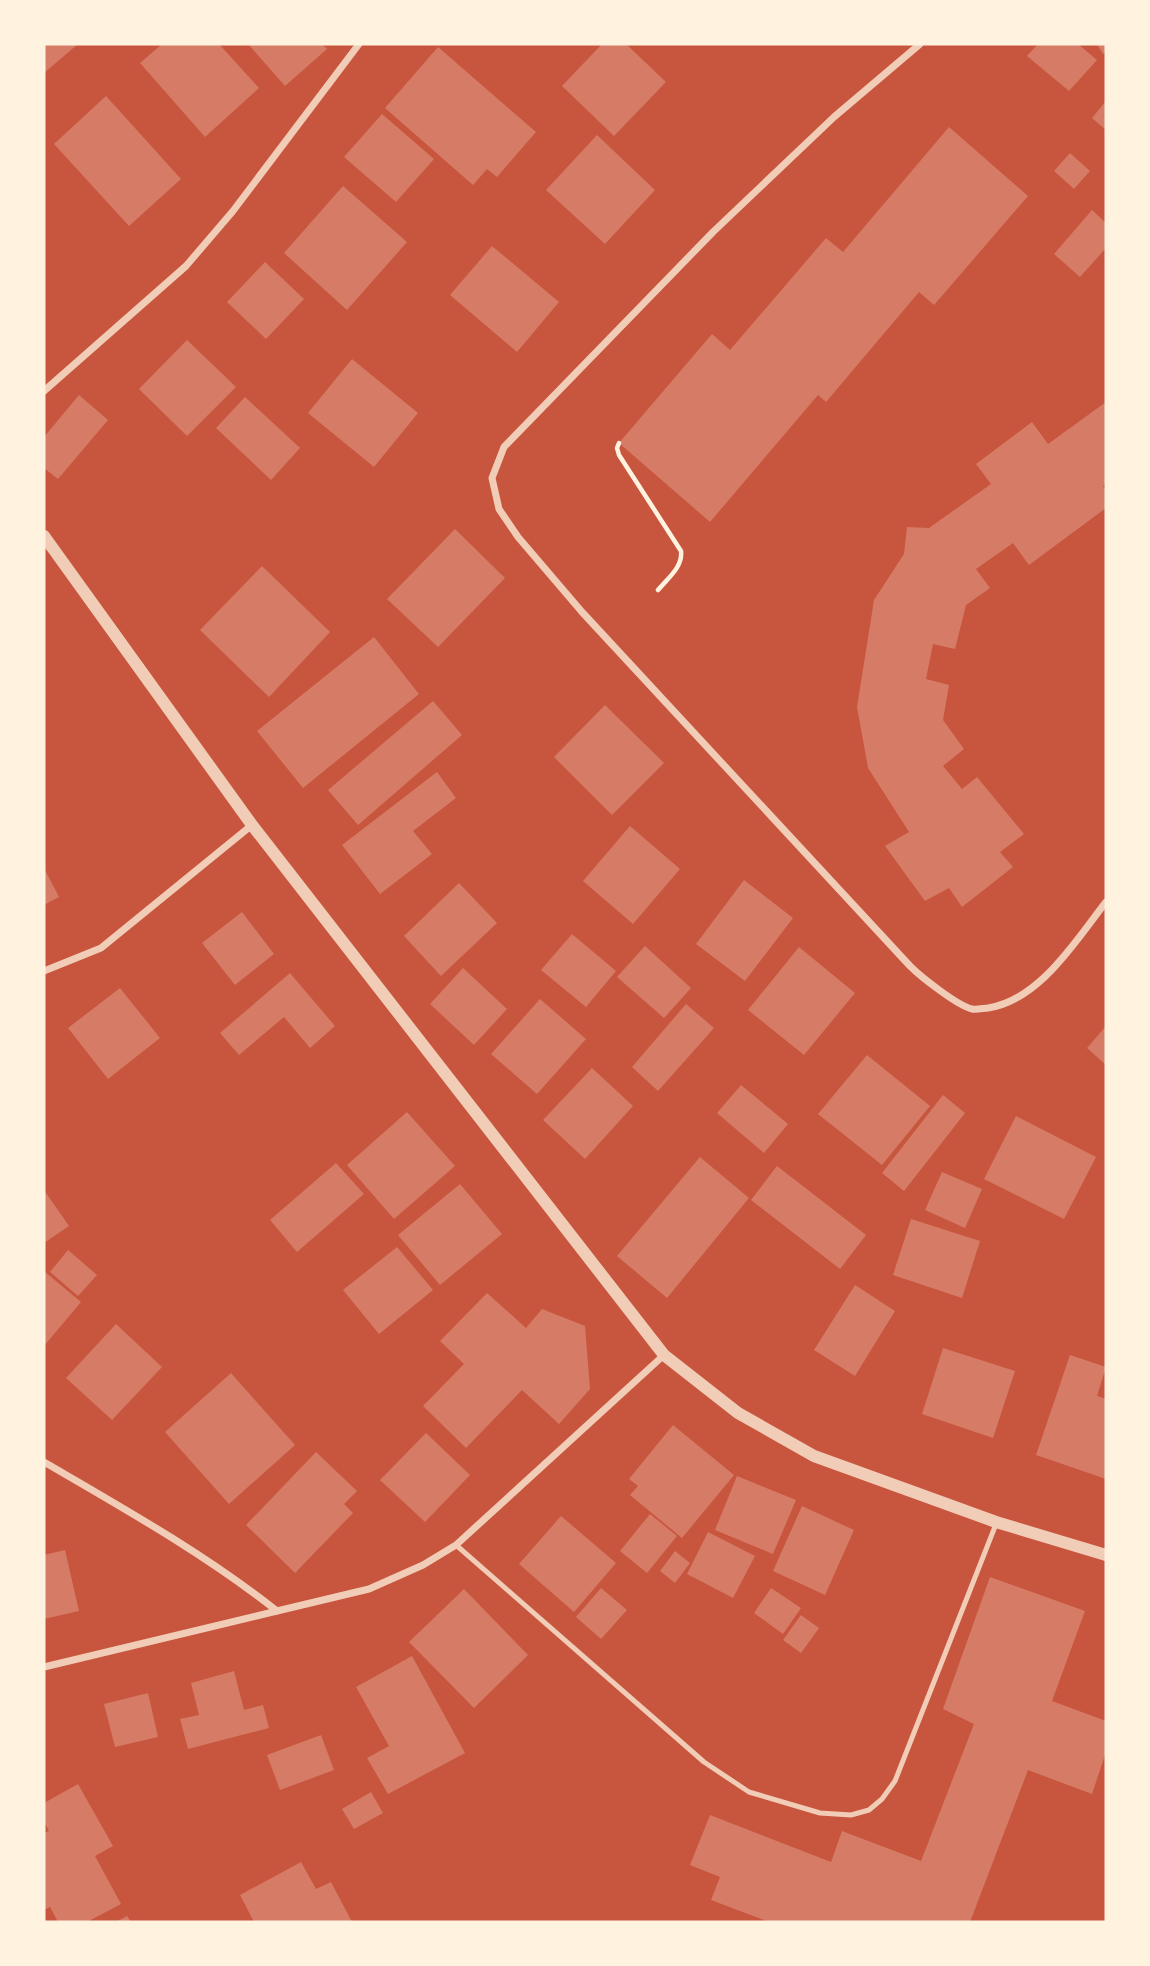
<svg xmlns="http://www.w3.org/2000/svg" width="1150" height="1966" font-family="'Sofia Sans Condensed',sans-serif">
<rect width="100%" height="100%" fill="#c8553d"/>
<g fill="#d67c66">
<path d="M44,44H78L44,73Z"/>
<path d="M162,44H219L259,88L205,137L140,63Z"/>
<path d="M248,44H322L327,49L285,86Z"/>
<path d="M602,44H626L666,82L614,136L562,86Z"/>
<path d="M1038,44H1078L1097,60L1069,91L1027,56Z"/>
<path d="M1097,44H1106V52L1103,54Z"/>
<path d="M438,47L536,132L497,177L487,169L473,185L385,108Z"/>
<path d="M106,96L181,179L129,226L54,144Z"/>
<path d="M1106,101V130L1092,118Z"/>
<path d="M382,114L434,159L396,202L344,157Z"/>
<path d="M949,127L1028,196L934,305L919,292L826,402L818,395L710,522L619,443L712,334L730,350L826,238L843,252Z"/>
<path d="M597,135L655,190L605,244L546,190Z"/>
<path d="M1070,153L1090,171L1074,189L1054,171Z"/>
<path d="M343,186L407,242L347,310L284,253Z"/>
<path d="M1092,210L1106,223V248L1080,277L1054,254Z"/>
<path d="M492,246L559,302L517,352L450,295Z"/>
<path d="M265,262L304,299L266,339L227,302Z"/>
<path d="M187,340L236,387L187,436L139,389Z"/>
<path d="M352,359L418,413L374,467L308,413Z"/>
<path d="M79,395L108,420L58,479L44,468V437Z"/>
<path d="M245,397L300,448L271,480L216,428Z"/>
<path d="M1106,402V483L1103,486L1106,490V508L1029,565L1013,543L976,569L990,588L966,605L955,649L933,644L926,679L949,685L943,720L964,749L943,766L962,789L977,777L1024,834L1000,852L1013,867L962,907L949,888L925,901L885,846L909,832L868,768L857,707L874,600L904,554L907,527L929,528L991,484L976,464L1032,422L1048,444Z"/>
<path d="M455,529L505,578L438,647L387,599Z"/>
<path d="M262,566L330,632L269,697L200,630Z"/>
<path d="M374,637L419,694L303,788L257,731Z"/>
<path d="M433,701L462,735L358,825L328,790Z"/>
<path d="M605,705L664,763L612,815L554,757Z"/>
<path d="M437,772L456,798L413,831L432,854L380,894L342,845Z"/>
<path d="M630,826L680,869L633,924L583,881Z"/>
<path d="M44,868L59,897L44,905Z"/>
<path d="M744,880L793,918L745,981L696,944Z"/>
<path d="M459,883L497,923L441,976L404,936Z"/>
<path d="M242,912L274,954L235,985L202,943Z"/>
<path d="M572,934L616,971L586,1007L541,970Z"/>
<path d="M645,946L691,988L664,1018L617,977Z"/>
<path d="M799,947L855,993L804,1055L748,1010Z"/>
<path d="M463,968L507,1009L474,1045L430,1004Z"/>
<path d="M290,973L335,1026L310,1048L284,1017L239,1055L220,1033Z"/>
<path d="M120,988L160,1038L108,1079L68,1028Z"/>
<path d="M540,999L586,1039L537,1094L491,1054Z"/>
<path d="M686,1004L714,1028L658,1091L632,1067Z"/>
<path d="M1106,1026V1065L1087,1048Z"/>
<path d="M867,1055L930,1106L882,1165L818,1114Z"/>
<path d="M592,1068L633,1106L585,1159L543,1120Z"/>
<path d="M741,1085L788,1124L764,1153L717,1113Z"/>
<path d="M943,1095L965,1113L904,1191L882,1173Z"/>
<path d="M407,1112L455,1166L394,1219L347,1165Z"/>
<path d="M1016,1116L1096,1157L1064,1219L984,1179Z"/>
<path d="M700,1157L749,1198L667,1298L617,1256Z"/>
<path d="M336,1163L364,1194L297,1252L270,1220Z"/>
<path d="M777,1166L866,1235L840,1269L751,1200Z"/>
<path d="M942,1172L982,1189L965,1228L925,1210Z"/>
<path d="M460,1184L502,1234L440,1285L398,1235Z"/>
<path d="M44,1190L69,1226L44,1243Z"/>
<path d="M911,1219L980,1241L962,1298L893,1275Z"/>
<path d="M397,1247L433,1290L379,1334L343,1290Z"/>
<path d="M68,1250L97,1275L78,1296L50,1272Z"/>
<path d="M44,1271L81,1302L44,1346Z"/>
<path d="M855,1285L895,1311L855,1376L814,1350Z"/>
<path d="M487,1293L526,1328L542,1309L585,1326L590,1389L559,1424L522,1390L466,1448L423,1406L464,1364L440,1341Z"/>
<path d="M116,1324L162,1367L112,1420L66,1378Z"/>
<path d="M943,1348L1015,1371L993,1438L922,1414Z"/>
<path d="M1070,1355L1106,1367L1097,1396L1106,1399V1479L1036,1455Z"/>
<path d="M231,1373L295,1445L229,1504L165,1432Z"/>
<path d="M673,1425L734,1475L682,1538L630,1495L638,1486L629,1479Z"/>
<path d="M426,1433L470,1475L425,1522L380,1480Z"/>
<path d="M316,1452L357,1491L344,1504L353,1513L295,1573L246,1525Z"/>
<path d="M737,1476L796,1500L773,1554L715,1530Z"/>
<path d="M802,1506L854,1530L825,1595L773,1571Z"/>
<path d="M650,1514L677,1536L647,1573L620,1551Z"/>
<path d="M561,1516L616,1563L574,1612L519,1564Z"/>
<path d="M708,1532L755,1556L733,1598L687,1574Z"/>
<path d="M65,1550L79,1611L44,1619V1555Z"/>
<path d="M675,1551L690,1563L675,1583L660,1571Z"/>
<path d="M990,1577L1085,1611L1052,1701L1106,1721V1752L1092,1794L1028,1770L970,1922H769L711,1900L720,1877L690,1865L710,1815L831,1862L842,1831L921,1861L974,1724L943,1709Z"/>
<path d="M601,1588L627,1610L601,1639L576,1617Z"/>
<path d="M771,1588L801,1608L783,1634L754,1613Z"/>
<path d="M464,1589L528,1655L474,1708L409,1642Z"/>
<path d="M801,1615L819,1628L801,1653L783,1640Z"/>
<path d="M412,1656L465,1753L388,1794L367,1758L389,1746L356,1687Z"/>
<path d="M234,1671L244,1710L263,1705L269,1728L188,1749L180,1719L199,1715L191,1683Z"/>
<path d="M148,1693L158,1737L115,1747L104,1704Z"/>
<path d="M321,1735L334,1770L280,1790L267,1755Z"/>
<path d="M78,1784L113,1846L95,1856L121,1904L87,1922H58L50,1907L44,1910V1833L49,1831L44,1821V1803Z"/>
<path d="M371,1792L383,1813L354,1829L342,1809Z"/>
<path d="M301,1862L316,1889L331,1882L352,1922H254L240,1895Z"/>
<path d="M127,1916L131,1922H116Z"/>
</g>
<g fill="none" stroke-linecap="round" stroke-linejoin="round">
<path stroke="#fff3e0" stroke-width="4.5" d="M619,443L617,448L619,455L681,551C683,567 668,578 658,590"/>
<path stroke="#f1ccb7" stroke-width="5" d="M456,1545L704,1762L749,1792L820,1813L851,1815L869,1810L882,1799L895,1781L996,1524"/>
<g stroke="#f1ccb7" stroke-width="7">
<path d="M920,44L834,117L713,232L504,447L492,478L499,509L518,537L582,612L910,966C921,977 958,1006 972,1009C977,1010 984,1008 988,1008C1040,1000 1076,940 1106,902"/>
<path d="M44,391L186,266L233,211L359,44"/>
<path d="M44,971L101,948L252,825"/>
<path d="M44,1462C123,1508 205,1554 277,1611L369,1589L423,1565L456,1545L664,1355"/>
<path d="M44,1667L277,1611"/>
</g>
<path stroke="#f1ccb7" stroke-width="12" d="M44,536L252,825L664,1355L738,1413L814,1456L996,1522L1106,1555"/>
</g>
<rect width="1150" height="1966" fill="none" stroke="#fff3e0" stroke-width="91"/>
</svg>
